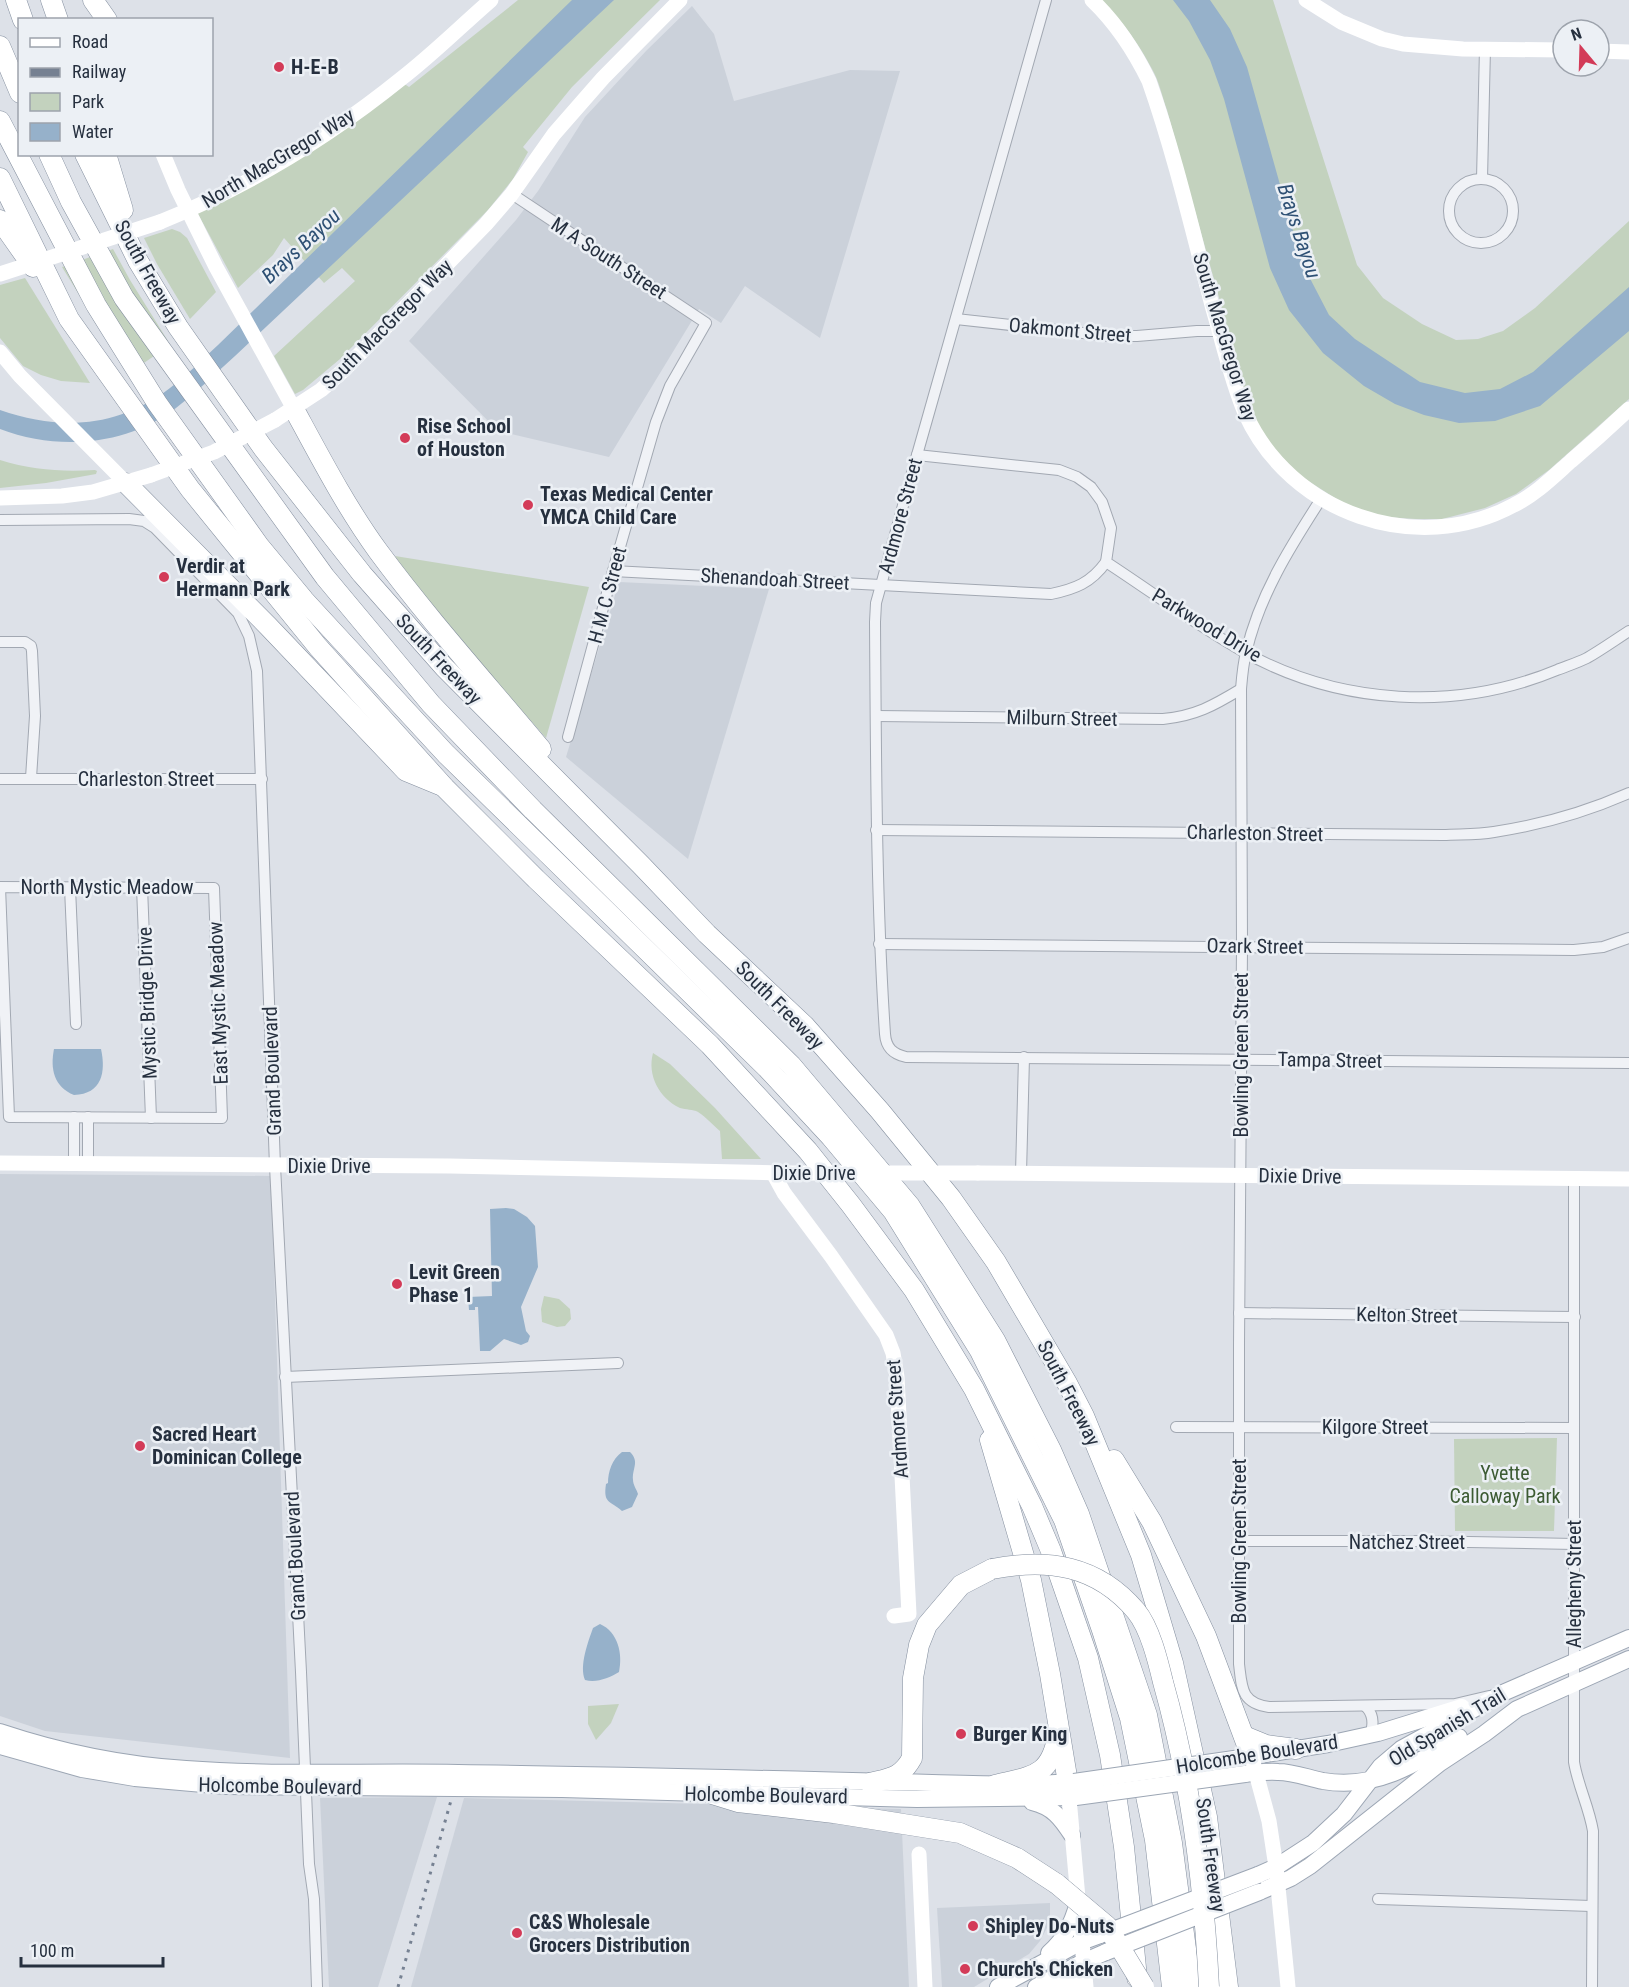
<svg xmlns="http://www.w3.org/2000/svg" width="1629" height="1987" font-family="'Roboto Condensed',sans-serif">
<rect width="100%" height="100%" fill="#dde1e8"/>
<g fill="#cbd1da">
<path d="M692,6L714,34L734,101L850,70L900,71L820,338L745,286L721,323L699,309L609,457L498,431L409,341L516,220L538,191L585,117L646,51Z"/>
<path d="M619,582L769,589L688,859L566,757Z"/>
<path d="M0,1174L271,1176L290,1758L45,1731L0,1716Z"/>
<path d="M437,1797L378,1987H329L320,1798Z"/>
<path d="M464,1798L901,1809L909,1987H411Z"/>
<path d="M1050,1903V1922L1040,1941L1029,1954L974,1987H942L937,1908Z"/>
</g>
<g fill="#c3d2be">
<path d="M518,0H660L572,87L523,147L528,152L513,179L488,210L340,359L303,390L295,394L274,356L355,281L342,268L324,283L284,238L273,255L238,288L197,212L403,83L409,87Z"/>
<path d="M1101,0H1273L1357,265L1383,298L1422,324L1456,340L1478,339L1503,331L1535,308L1629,221V399L1549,470L1516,494L1485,508L1442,519H1416L1385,517L1349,507L1299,475L1273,447L1255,420L1246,395L1167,110C1162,96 1159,81 1152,69C1139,44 1121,19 1101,0Z"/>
<path d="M172,229L180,232L187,238L216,292L190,319L157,264L144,238Z"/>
<path d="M113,249L130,280L168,341L154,356L128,374L62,267Z"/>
<path d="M25,278L90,383L61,381L41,375L23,366L0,338V285Z"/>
<path d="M0,460C32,470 62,472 95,470L97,471L96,474L46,483L0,488Z"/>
<path d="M395,556L589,587L546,738L438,616Z"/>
<path d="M653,1053L670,1064L715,1108L761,1159H722L720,1131C713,1125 706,1117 698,1112C693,1109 686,1110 680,1108C659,1098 647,1075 653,1053Z"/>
<path d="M544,1296L559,1299L570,1309L571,1319L565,1326L557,1327L542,1322L541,1309Z"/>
<path d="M1557,1438L1554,1531H1455L1454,1439Z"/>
<path d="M619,1704L611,1723L596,1740L588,1724V1706Z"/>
</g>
<g fill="#96b1ca">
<path d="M572,0H614L235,356C216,373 197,392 176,408C126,446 58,451 0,429V410C61,431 117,428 170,388C187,375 203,359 218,345Z"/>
<path d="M1173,0H1210L1230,29L1247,67L1302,263L1329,315L1355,339L1420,382L1465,393L1500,389L1533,372L1629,287V331L1540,406L1495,421L1459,423L1424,415L1395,404L1364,386L1323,353L1289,310L1270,268L1224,99L1210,60L1189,21Z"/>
<path d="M54,1049H101C106,1072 102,1094 74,1095C54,1087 50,1069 54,1049Z"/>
<path d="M506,1208L514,1209L527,1217L535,1226L538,1267L521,1307L526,1331L530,1336L528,1342L521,1345L504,1339L490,1351H480L478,1307H475V1310H469L468,1297L492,1296L490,1209Z"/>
<path d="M622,1452H630C640,1462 632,1468 633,1480C633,1485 637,1490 638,1494L632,1507L622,1511C610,1500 603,1504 606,1484L608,1483C608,1472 612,1459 622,1452Z"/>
<path d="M600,1624C618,1632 623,1654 619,1672C609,1678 597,1683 585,1680C579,1666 588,1642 593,1628Z"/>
</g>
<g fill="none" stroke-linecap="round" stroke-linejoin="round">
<defs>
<g id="street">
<path d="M1046,0L917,455L876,603L875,622C876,759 876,897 885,1034C886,1048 893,1054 906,1057L1629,1063"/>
<path d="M1482,179L1485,48"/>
<circle cx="1481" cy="211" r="32"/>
<path d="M512,194L706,323L670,386L656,422L613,571L568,737"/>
<path d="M956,319L1110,336H1137L1197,331H1219"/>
<path d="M917,455L1059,470L1077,477L1091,487L1102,502L1111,528L1106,562C1152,592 1196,625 1244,652C1340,705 1456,712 1557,670C1567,666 1577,663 1587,658C1601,650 1615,640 1629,631"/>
<path d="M1321,499C1290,547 1259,596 1246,653C1243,664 1242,677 1241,689L1242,946L1239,1345V1664C1242,1688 1241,1703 1269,1707L1455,1704L1489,1696"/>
<path d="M0,520L129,519L144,521L155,528L238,613L249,636L257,671L275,1166L301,1672L309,1864L314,1899L317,1987"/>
<path d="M613,571L1051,594C1075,589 1091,583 1106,562"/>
<path d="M0,642H25L31,646L32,651L35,716L31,778"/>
<path d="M876,716L1163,719C1195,716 1213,706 1241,689"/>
<path d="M0,779H262"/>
<path d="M876,830L1443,835C1460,834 1477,835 1494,832C1540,825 1586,812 1629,793"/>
<path d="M0,887L214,888L222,1118L9,1117Z"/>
<path d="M142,887L151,1118"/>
<path d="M70,888L76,1024"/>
<path d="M879,944L1574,950L1603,947L1629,938"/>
<path d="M88,1117V1164"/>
<path d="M74,1164V1117"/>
<path d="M1021,1173L1024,1057"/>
<path d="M1574,1178V1762C1578,1786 1589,1807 1593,1831L1592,1987"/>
<path d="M1239,1313L1575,1317"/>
<path d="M285,1377L618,1363"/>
<path d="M1176,1427L1574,1428"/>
<path d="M1239,1541H1412L1574,1544"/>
<path d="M1365,1706C1374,1714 1374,1724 1370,1735"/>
<path d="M1378,1899L1591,1906"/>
</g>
<g id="primary">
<path d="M0,1732C60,1752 123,1765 186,1769C276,1776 368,1771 458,1773C645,1775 832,1781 1019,1785L1074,1782"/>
<path d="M0,1746L82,1769L135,1778L226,1786L562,1789L917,1799L1076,1797"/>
<path d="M1241,1758L1328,1744L1378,1733L1462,1707"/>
<path d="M1245,1774C1256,1773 1267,1771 1278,1772C1293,1772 1308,1778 1323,1781C1376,1790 1416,1764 1459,1737"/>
<path d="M1032,1802C1053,1807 1061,1818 1072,1835"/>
<path d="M1258,1875L1276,1867L1313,1843L1344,1814L1381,1766L1401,1749L1505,1692L1629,1638"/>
<path d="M1259,1892L1291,1878L1310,1866L1440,1763L1484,1734L1517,1709L1629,1659"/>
<path d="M1049,1953C1065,1939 1072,1924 1078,1903"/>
<path d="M1053,1981L1072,1979L1082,1987"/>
<path d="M998,1987L1081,1942L1100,1935"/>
<path d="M1036,1987L1083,1962L1106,1952"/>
</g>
<g id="highway">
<path d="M16,0L23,20"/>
<path d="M51,0L58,20"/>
<path d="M93,0L107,20"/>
<path d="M0,46L20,93"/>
<path d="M0,121L96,305L157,403L260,547L304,600L446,754L767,1068L831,1137L893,1211L980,1351L1064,1520L1102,1630L1130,1718L1155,1840L1172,1987"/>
<path d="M49,154L71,202L124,298L325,577L431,704L533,810L791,1065L910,1206L995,1340L1051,1450L1079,1514L1147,1715L1172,1843L1191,1987"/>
<path d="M85,154L138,261L178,327L263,448L362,574L444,667L641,865L707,934L805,1026L880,1111L951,1198L996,1262L1067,1383L1084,1416L1141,1555L1173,1663L1207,1817L1228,1987"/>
<path d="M106,154L123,210"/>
<path d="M0,178L69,319L190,489L318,647L445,788L536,879L710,1045L808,1151L851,1205L914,1290L974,1389L1032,1506L1051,1551L1088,1658L1110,1755L1124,1847L1137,1978"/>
<path d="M0,220L33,267"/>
<path d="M294,409C320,457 346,507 378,551C429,620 486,683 541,749"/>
<path d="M126,483L268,626L406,771L440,785"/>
<path d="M990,1440L1031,1580L1050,1674L1068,1783"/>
<path d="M1114,1460L1152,1522L1206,1636L1251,1756"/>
<path d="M1244,1736L1266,1745L1296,1749"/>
<path d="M870,1783C890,1778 901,1778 912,1758L913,1678L919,1645L927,1625L961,1585L992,1569"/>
<path d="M995,1785C1032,1776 1051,1777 1058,1734"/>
<path d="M712,1794L738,1802L834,1813L960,1833L1017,1858L1057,1884"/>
</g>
</defs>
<use href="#street" stroke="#a2a8b2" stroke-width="12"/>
<use href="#primary" stroke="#9ca6b4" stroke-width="18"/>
<use href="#highway" stroke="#848f9f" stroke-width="21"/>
<use href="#street" stroke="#f0f2f6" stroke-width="10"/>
<g stroke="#fff" stroke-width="15">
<path d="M1092,0C1117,24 1134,50 1149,81C1175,155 1193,233 1213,309C1223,343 1231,380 1245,413C1290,513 1416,558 1514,505C1536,494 1553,477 1571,461C1591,444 1610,427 1629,409"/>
<path d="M1306,0L1341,22L1382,39L1403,44L1463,49L1563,50"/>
<path d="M1599,51L1629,52"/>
<path d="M163,154L178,190L216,267L294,409"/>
<path d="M160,222C247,187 329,137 402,78C433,54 461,26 491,0"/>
<path d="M0,352L20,376L126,483"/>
<path d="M275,420L321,390L346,368L486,224L511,195L554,134L603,78L680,0"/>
<path d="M0,498L62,496L93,492L151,475"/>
<path d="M0,1163L450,1166L783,1173"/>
<path d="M773,1173L784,1193L831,1256L886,1335L893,1353L897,1377L909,1614L894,1616"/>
<path d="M978,1173L1629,1179"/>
<path d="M1253,1762L1269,1821L1276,1867L1288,1987"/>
<path d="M1068,1787L1086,1987"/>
<path d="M919,1854L925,1987"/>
</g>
<use href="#primary" stroke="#fff" stroke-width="16"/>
<use href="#highway" stroke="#fff" stroke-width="20"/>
<path stroke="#768192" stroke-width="3" stroke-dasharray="3 6" stroke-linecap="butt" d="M398,1987L452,1797"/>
<defs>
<g id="primary-bridge">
<path d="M1074,1782L1241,1758"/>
<path d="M1076,1797L1245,1774"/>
<path d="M1100,1935L1258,1875"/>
<path d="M1106,1952L1259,1892"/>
</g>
<g id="highway-bridge">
<path d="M992,1569C1048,1558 1097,1565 1136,1611C1150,1628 1158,1661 1163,1682C1191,1781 1204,1885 1209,1987"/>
<path d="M1057,1884L1107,1926L1144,1987"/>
</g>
</defs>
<use href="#primary-bridge" stroke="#9ca6b4" stroke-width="18" stroke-linecap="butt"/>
<use href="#highway-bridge" stroke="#848f9f" stroke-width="21" stroke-linecap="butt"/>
<g stroke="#fff" stroke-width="15">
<path d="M0,274L160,222"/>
<path d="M151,475L214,452L275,420"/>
<path d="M783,1173H978"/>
</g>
<use href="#primary-bridge" stroke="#fff" stroke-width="16"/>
<use href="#highway-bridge" stroke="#fff" stroke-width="20"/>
</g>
<g fill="#d33b58" stroke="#ecf0f5" stroke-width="2">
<circle cx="279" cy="67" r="6"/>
<circle cx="405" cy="438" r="6"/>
<circle cx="528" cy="505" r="6"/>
<circle cx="164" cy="577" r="6"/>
<circle cx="397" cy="1284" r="6"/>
<circle cx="140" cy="1446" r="6"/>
<circle cx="961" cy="1734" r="6"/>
<circle cx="973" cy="1926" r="6"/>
<circle cx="517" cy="1933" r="6"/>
<circle cx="965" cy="1969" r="6"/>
</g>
<g text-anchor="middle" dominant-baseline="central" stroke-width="5" stroke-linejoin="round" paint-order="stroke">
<g font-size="20" font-weight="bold" fill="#26303f" stroke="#ecf0f5" text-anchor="start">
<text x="291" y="67">H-E-B</text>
<text x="417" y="426">Rise School<tspan x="417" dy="23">of Houston</tspan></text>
<text x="540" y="494">Texas Medical Center<tspan x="540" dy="23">YMCA Child Care</tspan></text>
<text x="176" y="566">Verdir at<tspan x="176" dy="23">Hermann Park</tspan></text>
<text x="409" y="1272">Levit Green<tspan x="409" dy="23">Phase 1</tspan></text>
<text x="152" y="1434">Sacred Heart<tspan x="152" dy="23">Dominican College</tspan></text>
<text x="973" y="1734">Burger King</text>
<text x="529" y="1922">C&amp;S Wholesale<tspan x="529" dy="23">Grocers Distribution</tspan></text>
<text x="985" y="1926">Shipley Do-Nuts</text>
<text x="977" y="1969">Church's Chicken</text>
</g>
<g font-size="20" fill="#26303f" stroke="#ecf0f5">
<text transform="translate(278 158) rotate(-31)">North MacGregor Way</text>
<text transform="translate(609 258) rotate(33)">M A South Street</text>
<text transform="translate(148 272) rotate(61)">South Freeway</text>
<text transform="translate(387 324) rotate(-45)">South MacGregor Way</text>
<text transform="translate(1070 330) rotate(5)">Oakmont Street</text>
<text transform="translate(1225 337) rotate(73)">South MacGregor Way</text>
<text transform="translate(900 516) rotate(-75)">Ardmore Street</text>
<text transform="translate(775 579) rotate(3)">Shenandoah Street</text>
<text transform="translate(607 595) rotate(-75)">H M C Street</text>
<text transform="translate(1207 625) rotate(31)">Parkwood Drive</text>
<text transform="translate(439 659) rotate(47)">South Freeway</text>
<text transform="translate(1062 718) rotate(1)">Milburn Street</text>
<text x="146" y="779">Charleston Street</text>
<text transform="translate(1255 833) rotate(1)">Charleston Street</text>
<text x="107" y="887">North Mystic Meadow</text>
<text transform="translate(1255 946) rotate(1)">Ozark Street</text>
<text transform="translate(147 1003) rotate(-92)">Mystic Bridge Drive</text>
<text transform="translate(218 1003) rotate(-92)">East Mystic Meadow</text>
<text transform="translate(780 1005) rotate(45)">South Freeway</text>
<text transform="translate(1241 1055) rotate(-90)">Bowling Green Street</text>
<text transform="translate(1330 1060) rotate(1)">Tampa Street</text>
<text transform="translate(272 1071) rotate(-92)">Grand Boulevard</text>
<text x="329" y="1166">Dixie Drive</text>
<text x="814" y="1173">Dixie Drive</text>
<text transform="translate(1300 1176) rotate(1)">Dixie Drive</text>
<text transform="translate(1407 1315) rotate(1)">Kelton Street</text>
<text transform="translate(1069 1393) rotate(63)">South Freeway</text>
<text transform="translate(897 1419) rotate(-94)">Ardmore Street</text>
<text x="1375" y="1427">Kilgore Street</text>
<text transform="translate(1239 1541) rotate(-90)">Bowling Green Street</text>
<text x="1407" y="1542">Natchez Street</text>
<text transform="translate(295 1556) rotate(-93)">Grand Boulevard</text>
<text transform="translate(1574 1584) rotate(-90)">Allegheny Street</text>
<text transform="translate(1447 1727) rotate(-31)">Old Spanish Trail</text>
<text transform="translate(1257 1754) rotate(-9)">Holcombe Boulevard</text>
<text transform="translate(280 1786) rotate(1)">Holcombe Boulevard</text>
<text transform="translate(766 1795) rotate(1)">Holcombe Boulevard</text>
<text transform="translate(1211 1855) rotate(82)">South Freeway</text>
</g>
<g font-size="20" fill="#3c5b33" stroke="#ecf0f5">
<text x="1505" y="1473">Yvette<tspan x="1505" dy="23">Calloway Park</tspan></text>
</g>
<g font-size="21" font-style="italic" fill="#2e5074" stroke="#ecf0f5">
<text transform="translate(1299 231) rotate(72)">Brays Bayou</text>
<text transform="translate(301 246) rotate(-43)">Brays Bayou</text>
</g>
</g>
<rect x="18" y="18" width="195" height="138" fill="#ecf0f5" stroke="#9da3ac" stroke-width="1.5"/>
<rect x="30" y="38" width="30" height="9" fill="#ffffff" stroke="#9da3ac" stroke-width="1.5"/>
<text x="72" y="48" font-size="18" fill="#26303f">Road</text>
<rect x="30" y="68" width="30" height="9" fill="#768192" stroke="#9da3ac" stroke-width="1.5"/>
<text x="72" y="78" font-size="18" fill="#26303f">Railway</text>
<rect x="30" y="93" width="30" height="18" fill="#c3d2be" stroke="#9da3ac" stroke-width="1.5"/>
<text x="72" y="108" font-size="18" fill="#26303f">Park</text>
<rect x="30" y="123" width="30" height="18" fill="#96b1ca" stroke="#9da3ac" stroke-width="1.5"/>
<text x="72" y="138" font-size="18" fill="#26303f">Water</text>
<g transform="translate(1581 48) rotate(341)"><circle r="28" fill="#ecf0f5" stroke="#9da3ac" stroke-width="1.5"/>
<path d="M0-4.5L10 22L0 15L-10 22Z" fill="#d33b58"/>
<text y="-9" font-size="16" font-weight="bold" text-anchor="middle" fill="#26303f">N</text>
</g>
<path d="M21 1957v9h142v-9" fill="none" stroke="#26303f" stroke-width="3"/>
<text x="30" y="1957" font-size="18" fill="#26303f" stroke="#ecf0f5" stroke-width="4.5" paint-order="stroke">100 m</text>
</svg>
